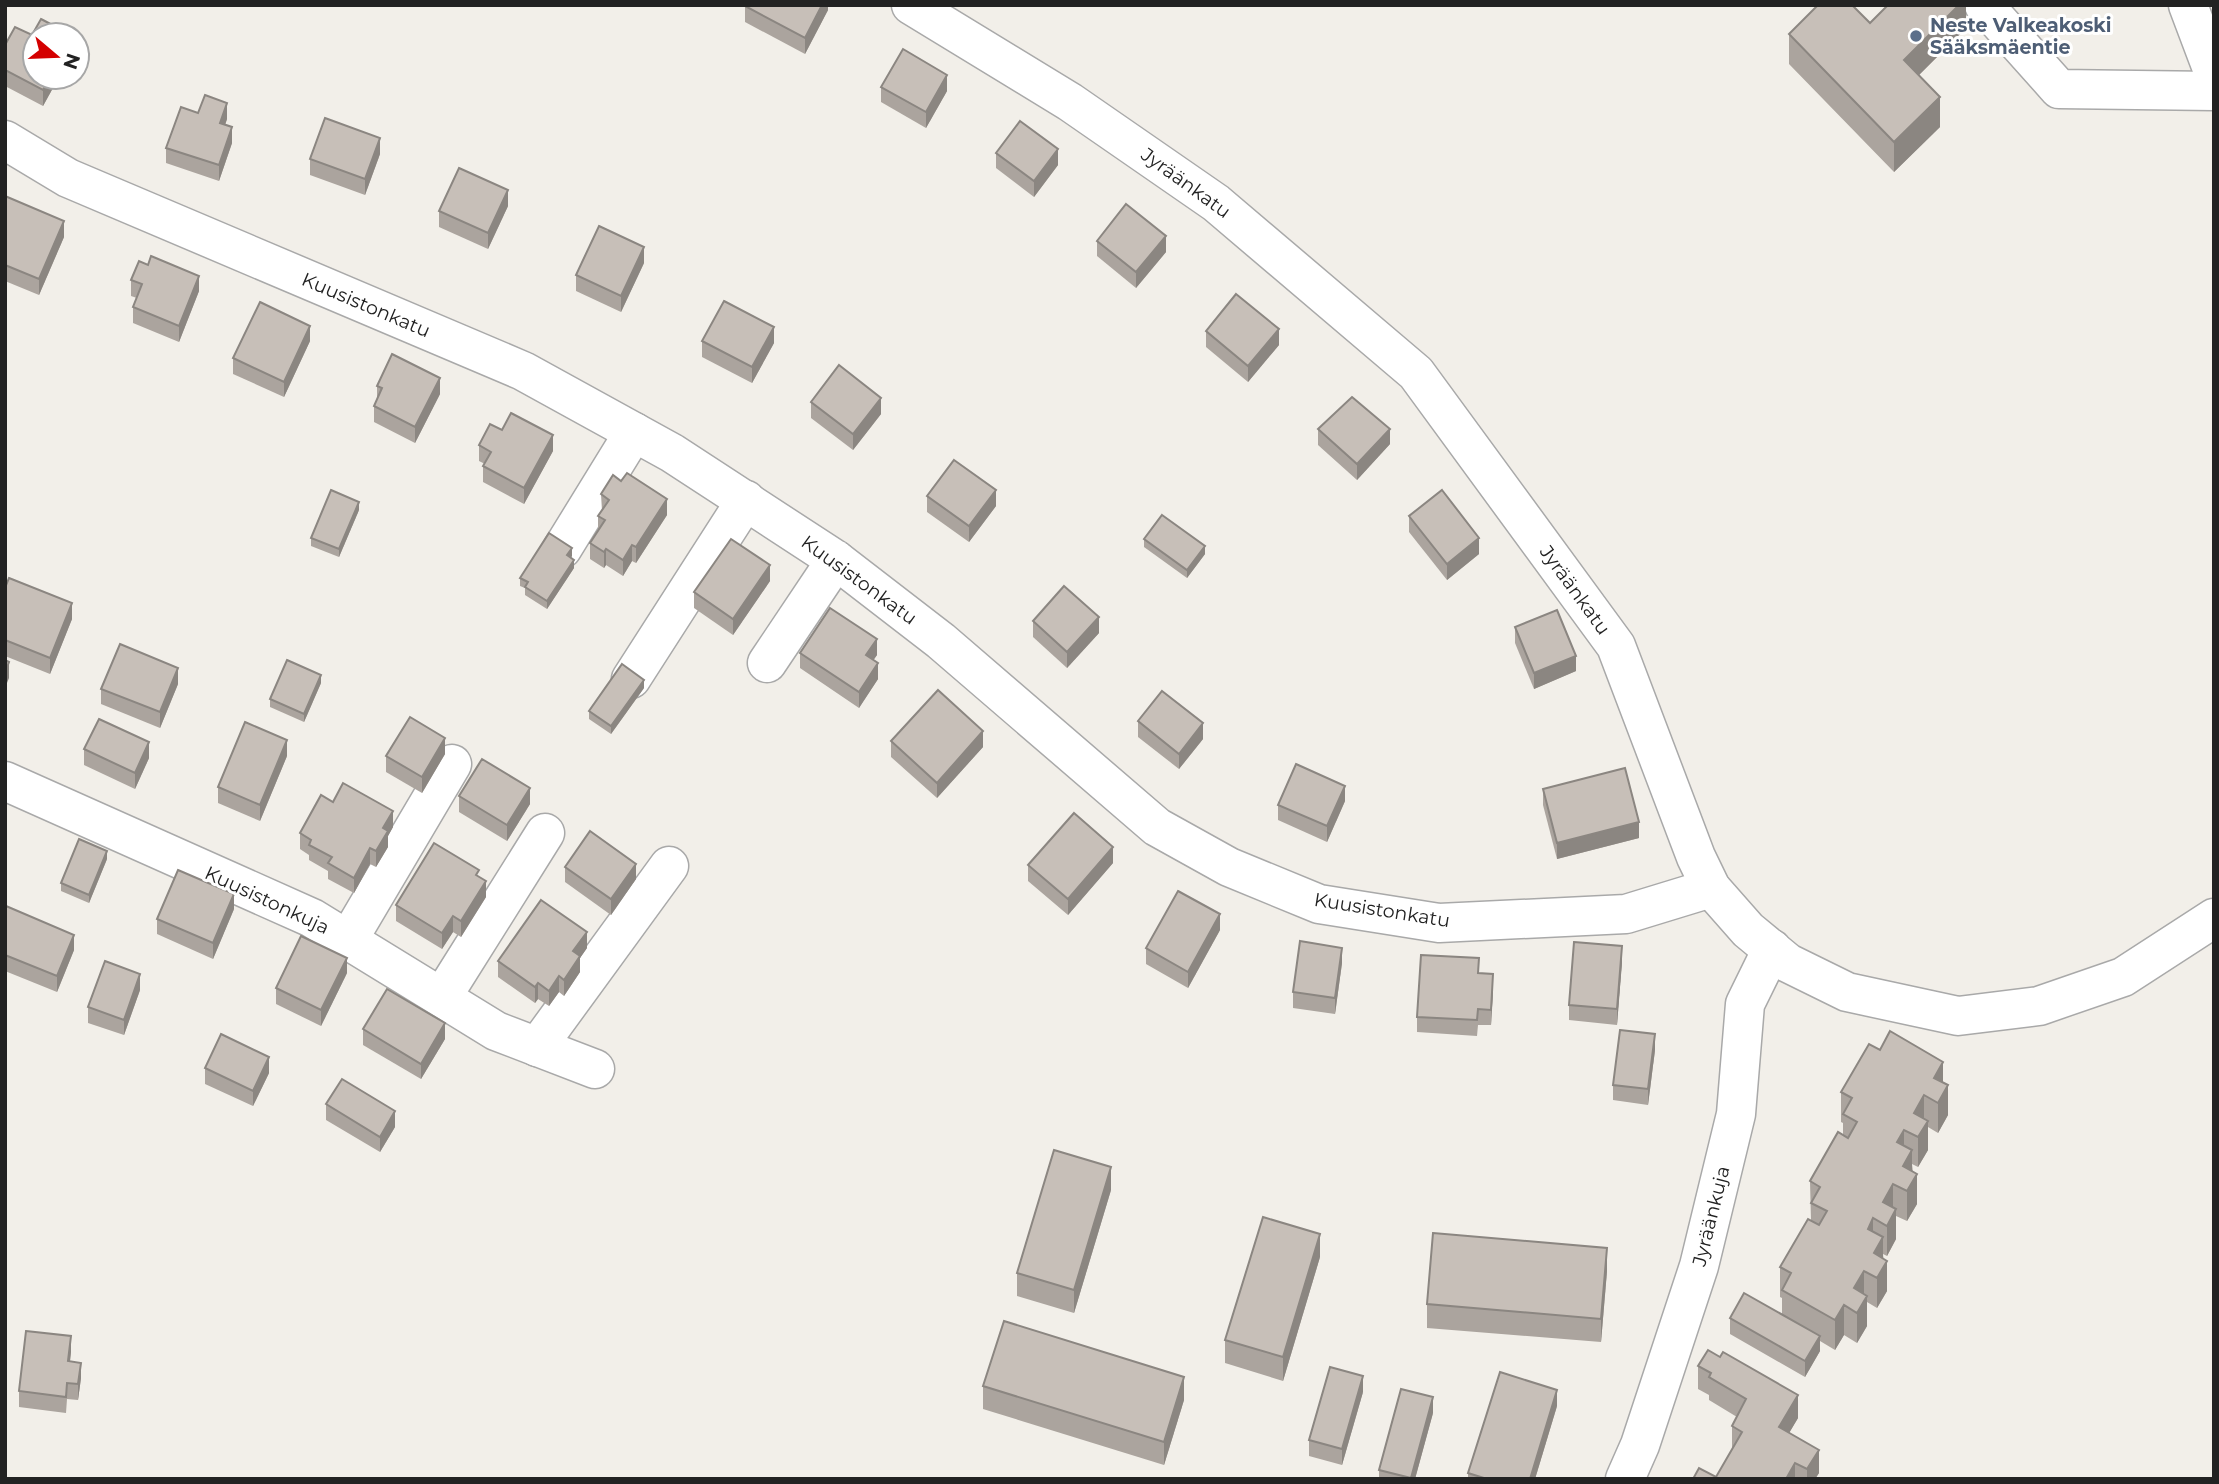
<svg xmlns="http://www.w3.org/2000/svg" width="2219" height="1484" font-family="Montserrat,sans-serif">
<rect width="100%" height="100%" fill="#f2efe9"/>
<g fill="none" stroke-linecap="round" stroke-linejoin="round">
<defs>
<g id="minor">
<path d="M911,5L1070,102L1216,203L1416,373L1616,646L1696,857L1711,888L1748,930L1788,963L1847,992L1958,1016L2039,1006L2123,977L2214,918"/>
<path d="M1984,5L2059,89L2214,91"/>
<path d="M2188,5L2214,74"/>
<path d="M5,140L68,178L523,371L672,453L836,560L941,641L1157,827L1229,867L1319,904L1439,923L1626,914L1711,888"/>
<path d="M562,549L634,432"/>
<path d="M767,663L836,560"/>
<path d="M631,679L746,500"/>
<path d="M5,781L312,918L496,1031L595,1069"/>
<path d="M348,940L452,764"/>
<path d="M442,997L545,833"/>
<path d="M537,1047L669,866"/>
<path d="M1625,1479L1640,1445L1699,1266L1736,1114L1745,1004L1772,949"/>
</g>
</defs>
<use href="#minor" stroke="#a9a9a9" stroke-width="41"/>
<use href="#minor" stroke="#fff" stroke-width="38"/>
</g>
<g fill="#aba49e">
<path d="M828,5V10L805,54L745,22V6Z"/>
<path d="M1966,5V28L1919,75L1940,127L1894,172L1789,64V34L1870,23Z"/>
<path d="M32,35H62L35,77H59L43,106L5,86V45Z"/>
<path d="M881,87L947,91L926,128L881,102Z"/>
<path d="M198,113L227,119L225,125L232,143L219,181L166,163V148Z"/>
<path d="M996,153L1058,165L1034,197L996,168Z"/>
<path d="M380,154L365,195L310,175V159Z"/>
<path d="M5,196L64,237L39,295L5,281Z"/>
<path d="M508,206L488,249L439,227V211Z"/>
<path d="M1097,241L1166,252L1136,288L1097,256Z"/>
<path d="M644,263L621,312L576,291V275Z"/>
<path d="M131,280L199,291L179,342L133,323V307L137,298L131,296Z"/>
<path d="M1206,331L1279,345L1248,382L1206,347Z"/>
<path d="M310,341L284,397L233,374V358Z"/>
<path d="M702,341L774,343L752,383L702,357Z"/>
<path d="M377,386L440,394L415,443L374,422V406L377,400Z"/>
<path d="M811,402L881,414L853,450L811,418Z"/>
<path d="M1318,429L1390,444L1357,480L1318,445Z"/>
<path d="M502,430L553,451L524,504L483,482V466L485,464L479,461V445Z"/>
<path d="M601,494L667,515L636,563L632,561L623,576L606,565L604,568L590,559V543L598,531V516L602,511Z"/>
<path d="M927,496L996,506L969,542L927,512Z"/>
<path d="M359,510L339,557L311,546V538Z"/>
<path d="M1409,516L1479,554L1447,580L1409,532Z"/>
<path d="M1144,539L1205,554L1187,578L1144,547Z"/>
<path d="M572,556L571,558L574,568L547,609L525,595V588L520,586V578Z"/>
<path d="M770,581L733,635L694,608V592Z"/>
<path d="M5,588L72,619L50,674L5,656Z"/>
<path d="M1033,621L1099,633L1067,668L1033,637Z"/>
<path d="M1515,627L1576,671L1534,689L1515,643Z"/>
<path d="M800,653L877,655L873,660L878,679L859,708L800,668Z"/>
<path d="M321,683L304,722L270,707V699Z"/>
<path d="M178,684L160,728L101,704V689Z"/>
<path d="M644,688L611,734L589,719V711Z"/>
<path d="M1138,721L1203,739L1179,769L1138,737Z"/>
<path d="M891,741L983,747L937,798L891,757Z"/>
<path d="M84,749L149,758L135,789L84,765Z"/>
<path d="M445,754L422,793L386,772V756Z"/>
<path d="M287,756L260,821L218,803V787Z"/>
<path d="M1543,789L1639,838L1557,859L1543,805Z"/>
<path d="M459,796L530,804L507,841L459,812Z"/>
<path d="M1345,801L1327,842L1278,820V805Z"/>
<path d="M333,802L393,827L388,836V847L376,867L370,864L354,893L328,879V871L309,860V855L300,849V833Z"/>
<path d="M107,859L89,903L61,891V883Z"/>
<path d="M1113,863L1068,915L1028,881V865Z"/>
<path d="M565,867L636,879L611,915L565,882Z"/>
<path d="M479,877L486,897L461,937L453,932L442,949L396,921V905Z"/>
<path d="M5,907L74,950L57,992L5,971Z"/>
<path d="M234,909L213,959L157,934V919Z"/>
<path d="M1220,930L1188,988L1146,964V948Z"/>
<path d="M587,948L580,958V972L564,996L559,992L549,1006L538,999L535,1003L498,977V961Z"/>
<path d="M1622,962L1617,1025L1569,1020V1005Z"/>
<path d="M1342,963L1335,1014L1293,1008V992Z"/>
<path d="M347,973L321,1026L276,1004V988Z"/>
<path d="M1479,973L1493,990L1491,1025H1478L1477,1036L1417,1032V1017Z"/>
<path d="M140,990L124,1035L88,1023V1007Z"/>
<path d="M363,1029L445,1039L421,1079L363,1045Z"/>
<path d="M1655,1050L1648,1105L1613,1100V1085Z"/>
<path d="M1880,1050L1943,1083L1948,1115L1938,1133L1928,1127V1150L1918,1167L1912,1164L1917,1204L1907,1221L1896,1216V1239L1887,1256L1883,1254L1887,1291L1877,1308L1867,1302V1326L1857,1343L1844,1335L1835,1350L1820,1341V1351L1805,1377L1730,1334V1318L1782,1314V1298L1780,1297V1267L1811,1221L1810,1181L1843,1135V1123L1841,1122V1092Z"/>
<path d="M205,1068L269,1073L253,1106L205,1084Z"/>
<path d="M326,1104L395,1127L380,1152L326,1120Z"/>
<path d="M1111,1190L1074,1313L1017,1296V1273Z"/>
<path d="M1320,1257L1283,1381L1225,1363V1340Z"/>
<path d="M1607,1271L1601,1342L1427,1328V1304Z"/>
<path d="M71,1352L70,1361L81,1378L78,1400L67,1399L66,1413L19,1407V1391Z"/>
<path d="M1698,1366L1798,1418L1789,1433L1819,1473L1815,1479H1693L1716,1477L1732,1450V1426L1737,1417L1709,1400V1395L1698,1389Z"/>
<path d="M983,1386L1184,1400L1164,1465L983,1409Z"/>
<path d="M1363,1392L1342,1465L1309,1456V1440Z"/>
<path d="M1557,1406L1535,1479H1468V1473Z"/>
<path d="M1433,1413L1415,1479H1379V1470Z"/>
</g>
<g fill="#8b8681">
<path d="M822,5H828V10L805,54V38Z"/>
<path d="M1959,5H1966V28L1904,90V60Z"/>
<path d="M947,75V91L926,128V112Z"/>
<path d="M50,77H59L43,106V90Z"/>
<path d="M1940,97V127L1894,172V142Z"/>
<path d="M227,103V119L220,139V123Z"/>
<path d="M232,127V143L219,181V165Z"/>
<path d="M380,138V154L365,195V179Z"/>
<path d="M1058,149V165L1034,197V181Z"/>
<path d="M508,190V206L488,249V233Z"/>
<path d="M64,221V237L39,295V279Z"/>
<path d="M1166,236V252L1136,288V272Z"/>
<path d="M644,247V263L621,312V296Z"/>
<path d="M199,276V291L179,342V326Z"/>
<path d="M310,326V341L284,397V382Z"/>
<path d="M774,327V343L752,383V367Z"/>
<path d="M1279,329V345L1248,382V366Z"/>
<path d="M440,378V394L415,443V427Z"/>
<path d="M881,398V414L853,450V434Z"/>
<path d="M1390,429V444L1357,480V464Z"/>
<path d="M553,435V451L524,504V488Z"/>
<path d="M996,490V506L969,542V526Z"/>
<path d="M667,499V515L636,563V547Z"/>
<path d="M359,502V510L339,557V549Z"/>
<path d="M1479,538V554L1447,580V564Z"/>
<path d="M632,545V561L623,576V560Z"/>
<path d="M1205,546V554L1187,578V570Z"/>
<path d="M572,548V556L567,563V555Z"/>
<path d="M606,549V565L604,568V552Z"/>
<path d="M574,560V568L547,609V601Z"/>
<path d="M770,565V581L733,635V619Z"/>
<path d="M72,603V619L50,674V658Z"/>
<path d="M1099,617V633L1067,668V652Z"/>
<path d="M877,639V655L866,671V655Z"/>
<path d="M1576,656V671L1534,689V673Z"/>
<path d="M9,662V678L5,688V672Z"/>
<path d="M878,663V679L859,708V692Z"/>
<path d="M178,668V684L160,728V712Z"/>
<path d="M321,675V683L304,722V714Z"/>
<path d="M644,680V688L611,734V726Z"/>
<path d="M1203,723V739L1179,769V754Z"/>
<path d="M983,731V747L937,798V783Z"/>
<path d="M445,738V754L422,793V777Z"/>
<path d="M287,740V756L260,821V805Z"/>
<path d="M149,742V758L135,789V773Z"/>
<path d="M1345,786V801L1327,842V826Z"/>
<path d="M530,788V804L507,841V825Z"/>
<path d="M393,811V827L388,836V847L376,867V851L383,828Z"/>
<path d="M1639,822V838L1557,859V843Z"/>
<path d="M1113,847V863L1068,915V899Z"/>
<path d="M370,848V864L354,893V878Z"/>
<path d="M107,851V859L89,903V895Z"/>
<path d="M636,864V879L611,915V899Z"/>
<path d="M486,881V897L461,937V921Z"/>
<path d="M234,894V909L213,959V943Z"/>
<path d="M1220,914V930L1188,988V972Z"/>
<path d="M453,916V932L442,949V933Z"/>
<path d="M587,932V948L580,958V972L564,996V980L573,951Z"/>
<path d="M74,935V950L57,992V976Z"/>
<path d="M1622,946V962L1617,1025V1009Z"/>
<path d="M1342,948V963L1335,1014V998Z"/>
<path d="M347,958V973L321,1026V1010Z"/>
<path d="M140,974V990L124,1035V1020Z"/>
<path d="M1493,974V990L1491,1025V1010Z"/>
<path d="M559,976V992L549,1006V991Z"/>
<path d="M538,983V999L535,1003V987Z"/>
<path d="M445,1023V1039L421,1079V1064Z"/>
<path d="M1655,1034V1050L1648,1105V1089Z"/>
<path d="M269,1057V1073L253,1106V1091Z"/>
<path d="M1943,1062V1092L1934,1078Z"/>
<path d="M1948,1085V1115L1938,1133V1103Z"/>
<path d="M1924,1095V1125L1914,1113Z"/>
<path d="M395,1111V1127L380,1152V1137Z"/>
<path d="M1928,1121V1150L1918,1167V1137Z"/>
<path d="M1904,1130V1160L1897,1142Z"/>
<path d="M1912,1150V1180L1903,1166Z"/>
<path d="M1111,1167V1190L1074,1313V1290Z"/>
<path d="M1917,1174V1204L1907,1221V1191Z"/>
<path d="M1893,1184V1214L1883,1202Z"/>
<path d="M1896,1209V1239L1887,1256V1226Z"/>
<path d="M1873,1218V1248L1868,1229Z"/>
<path d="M1320,1234V1257L1283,1381V1357Z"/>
<path d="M1883,1237V1267L1874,1253Z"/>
<path d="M1607,1248V1271L1601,1342V1319Z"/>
<path d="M1887,1261V1291L1877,1308V1278Z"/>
<path d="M1864,1271V1301L1854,1288Z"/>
<path d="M1867,1296V1326L1857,1343V1313Z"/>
<path d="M1844,1305V1335L1835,1350V1320Z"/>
<path d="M71,1336V1352L68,1377V1361Z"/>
<path d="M1820,1336V1351L1805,1377V1361Z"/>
<path d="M81,1363V1378L78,1400V1384Z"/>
<path d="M1363,1376V1392L1342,1465V1449Z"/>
<path d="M1184,1377V1400L1164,1465V1442Z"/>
<path d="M1557,1390V1406L1535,1479H1530Z"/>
<path d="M1798,1395V1418L1779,1450V1427Z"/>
<path d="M1433,1397V1413L1415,1479H1411Z"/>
<path d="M1819,1450V1473L1815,1479H1807V1469Z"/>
<path d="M1795,1463V1479H1786Z"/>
</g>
<g fill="#c7bfb8" stroke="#8b8681" stroke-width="2">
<path d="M746,5H822L805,38L745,6Z"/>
<path d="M1818,5H1852L1870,23L1888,5H1959L1904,60L1940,97L1894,142L1789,34Z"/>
<path d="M41,19L62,30L59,35H35V77H50L43,90L5,70V45L15,27L32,35Z"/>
<path d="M903,49L947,75L926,112L881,87Z"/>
<path d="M205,95L227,103L220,123L232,127L219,165L166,148L181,107L198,113Z"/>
<path d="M325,118L380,138L365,179L310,159Z"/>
<path d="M1020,121L1058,149L1034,181L996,153Z"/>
<path d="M459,168L508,190L488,233L439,211Z"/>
<path d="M5,196L64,221L39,279L5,265Z"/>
<path d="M1126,204L1166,236L1136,272L1097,241Z"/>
<path d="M599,226L644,247L621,296L576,275Z"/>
<path d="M151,256L199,276L179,326L133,307L142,284L131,280L139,261L148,265Z"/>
<path d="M1236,294L1279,329L1248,366L1206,331Z"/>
<path d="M724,301L774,327L752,367L702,341Z"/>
<path d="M260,302L310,326L284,382L233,358Z"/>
<path d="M392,354L440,378L415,427L374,406L382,388L377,386Z"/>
<path d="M839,365L881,398L853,434L811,402Z"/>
<path d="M1352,397L1390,429L1357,464L1318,429Z"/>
<path d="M511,413L553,435L524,488L483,466L491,452L479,445L490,424L502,430Z"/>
<path d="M954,460L996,490L969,526L927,496Z"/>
<path d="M627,473L667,499L636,547L632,545L623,560L606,549L604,552L590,543L605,520L598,516L609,500L601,494L613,475L621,481Z"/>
<path d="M331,490L359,502L339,549L311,538Z"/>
<path d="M1442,490L1479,538L1447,564L1409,516Z"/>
<path d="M1162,515L1205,546L1187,570L1144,539Z"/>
<path d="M549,533L572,548L567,555L574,560L547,601L525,587L528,582L520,578Z"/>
<path d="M731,539L770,565L733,619L694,592Z"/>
<path d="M9,578L72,603L50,658L5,640V588Z"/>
<path d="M1064,586L1099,617L1067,652L1033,621Z"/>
<path d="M830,608L877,639L866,655L878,663L859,692L800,653Z"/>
<path d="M1557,610L1576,656L1534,673L1515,627Z"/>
<path d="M120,644L178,668L160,712L101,689Z"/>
<path d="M5,660L9,662L5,672Z"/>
<path d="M287,660L321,675L304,714L270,699Z"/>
<path d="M622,664L644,680L611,726L589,711Z"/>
<path d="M938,690L983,731L937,783L891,741Z"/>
<path d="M1162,691L1203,723L1179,754L1138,721Z"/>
<path d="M410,717L445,738L422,777L386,756Z"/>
<path d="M99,719L149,742L135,773L84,749Z"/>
<path d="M245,722L287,740L260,805L218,787Z"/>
<path d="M482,759L530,788L507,825L459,796Z"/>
<path d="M1296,764L1345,786L1327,826L1278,805Z"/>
<path d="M1625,768L1639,822L1557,843L1543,789Z"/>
<path d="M343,783L393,811L383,828L388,831L376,851L370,848L354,878L328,863L332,857L309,845L311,840L300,833L321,795L333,802Z"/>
<path d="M1074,813L1113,847L1068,899L1028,865Z"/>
<path d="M590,831L636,864L611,899L565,867Z"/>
<path d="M79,839L107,851L89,895L61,883Z"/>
<path d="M434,843L479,870L476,875L486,881L461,921L453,916L442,933L396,905Z"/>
<path d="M178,870L234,894L213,943L157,919Z"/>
<path d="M1178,891L1220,914L1188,972L1146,948Z"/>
<path d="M541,900L587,932L573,951L580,956L564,980L559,976L549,991L538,983L535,987L498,961Z"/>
<path d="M6,906L74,935L57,976L5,955Z"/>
<path d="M301,936L347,958L321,1010L276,988Z"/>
<path d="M1300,941L1342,948L1335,998L1293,992Z"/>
<path d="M1574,942L1622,946L1617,1009L1569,1005Z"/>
<path d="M1421,955L1479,958L1478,973L1493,974L1491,1010L1478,1009L1477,1020L1417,1017Z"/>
<path d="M105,961L140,974L124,1020L88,1007Z"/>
<path d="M387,989L445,1023L421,1064L363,1029Z"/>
<path d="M1620,1030L1655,1034L1648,1089L1613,1085Z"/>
<path d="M1890,1031L1943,1062L1934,1078L1948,1085L1938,1103L1924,1095L1914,1113L1928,1121L1918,1137L1904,1130L1897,1142L1912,1150L1903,1166L1917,1174L1907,1191L1893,1184L1883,1202L1896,1209L1887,1226L1873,1218L1868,1229L1883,1237L1874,1253L1887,1261L1877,1278L1864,1271L1854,1288L1867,1296L1857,1313L1844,1305L1835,1320L1782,1290L1791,1273L1780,1267L1808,1219L1819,1225L1827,1211L1811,1203L1820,1187L1810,1181L1838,1132L1848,1138L1857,1122L1843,1114L1852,1098L1841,1092L1869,1044L1880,1050Z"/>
<path d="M221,1034L269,1057L253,1091L205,1068Z"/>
<path d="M342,1079L395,1111L380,1137L326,1104Z"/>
<path d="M1054,1150L1111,1167L1074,1290L1017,1273Z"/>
<path d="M1263,1217L1320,1234L1283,1357L1225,1340Z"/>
<path d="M1433,1233L1607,1248L1601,1319L1427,1304Z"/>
<path d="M1744,1293L1820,1336L1805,1361L1730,1318Z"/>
<path d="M1004,1321L1184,1377L1164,1442L983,1386Z"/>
<path d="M26,1331L71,1336L68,1361L81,1363L78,1384L67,1383L66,1397L19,1391Z"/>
<path d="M1708,1350L1720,1357L1723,1352L1798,1395L1779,1427L1819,1450L1807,1469L1795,1463L1786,1479H1693L1699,1468L1716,1477L1742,1432L1732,1426L1746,1399L1709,1377L1711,1373L1698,1366Z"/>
<path d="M1330,1367L1363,1376L1342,1449L1309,1440Z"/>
<path d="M1500,1372L1557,1390L1530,1479H1487L1468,1473Z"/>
<path d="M1401,1389L1433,1397L1411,1478L1379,1470Z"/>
</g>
<circle fill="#5c6f8a" stroke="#fff" stroke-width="2.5" cx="1916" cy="36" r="7"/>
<g text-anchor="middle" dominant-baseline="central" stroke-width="6" stroke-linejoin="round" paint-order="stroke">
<g font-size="19" font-weight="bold" fill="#4e5e75" stroke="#fff" text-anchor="start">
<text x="1930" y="25">Neste Valkeakoski<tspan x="1930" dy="22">Sääksmäentie</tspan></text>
</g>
<g font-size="19" fill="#222" stroke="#fff">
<text transform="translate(1186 183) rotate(36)">Jyräänkatu</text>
<text transform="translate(366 305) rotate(23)">Kuusistonkatu</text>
<text transform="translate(859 580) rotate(36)">Kuusistonkatu</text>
<text transform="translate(1575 590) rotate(54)">Jyräänkatu</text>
<text transform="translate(267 900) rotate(25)">Kuusistonkuja</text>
<text transform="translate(1382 910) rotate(9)">Kuusistonkatu</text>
<text transform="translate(1711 1216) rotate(-76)">Jyräänkuja</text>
</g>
</g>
<rect width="2219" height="1484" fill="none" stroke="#222222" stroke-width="14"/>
<g transform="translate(56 56) rotate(109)"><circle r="33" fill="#ffffff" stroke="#a7a7a7" stroke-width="2"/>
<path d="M0-5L12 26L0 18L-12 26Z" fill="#d40000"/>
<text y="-10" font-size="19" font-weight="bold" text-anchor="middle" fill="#222222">N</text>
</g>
</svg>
